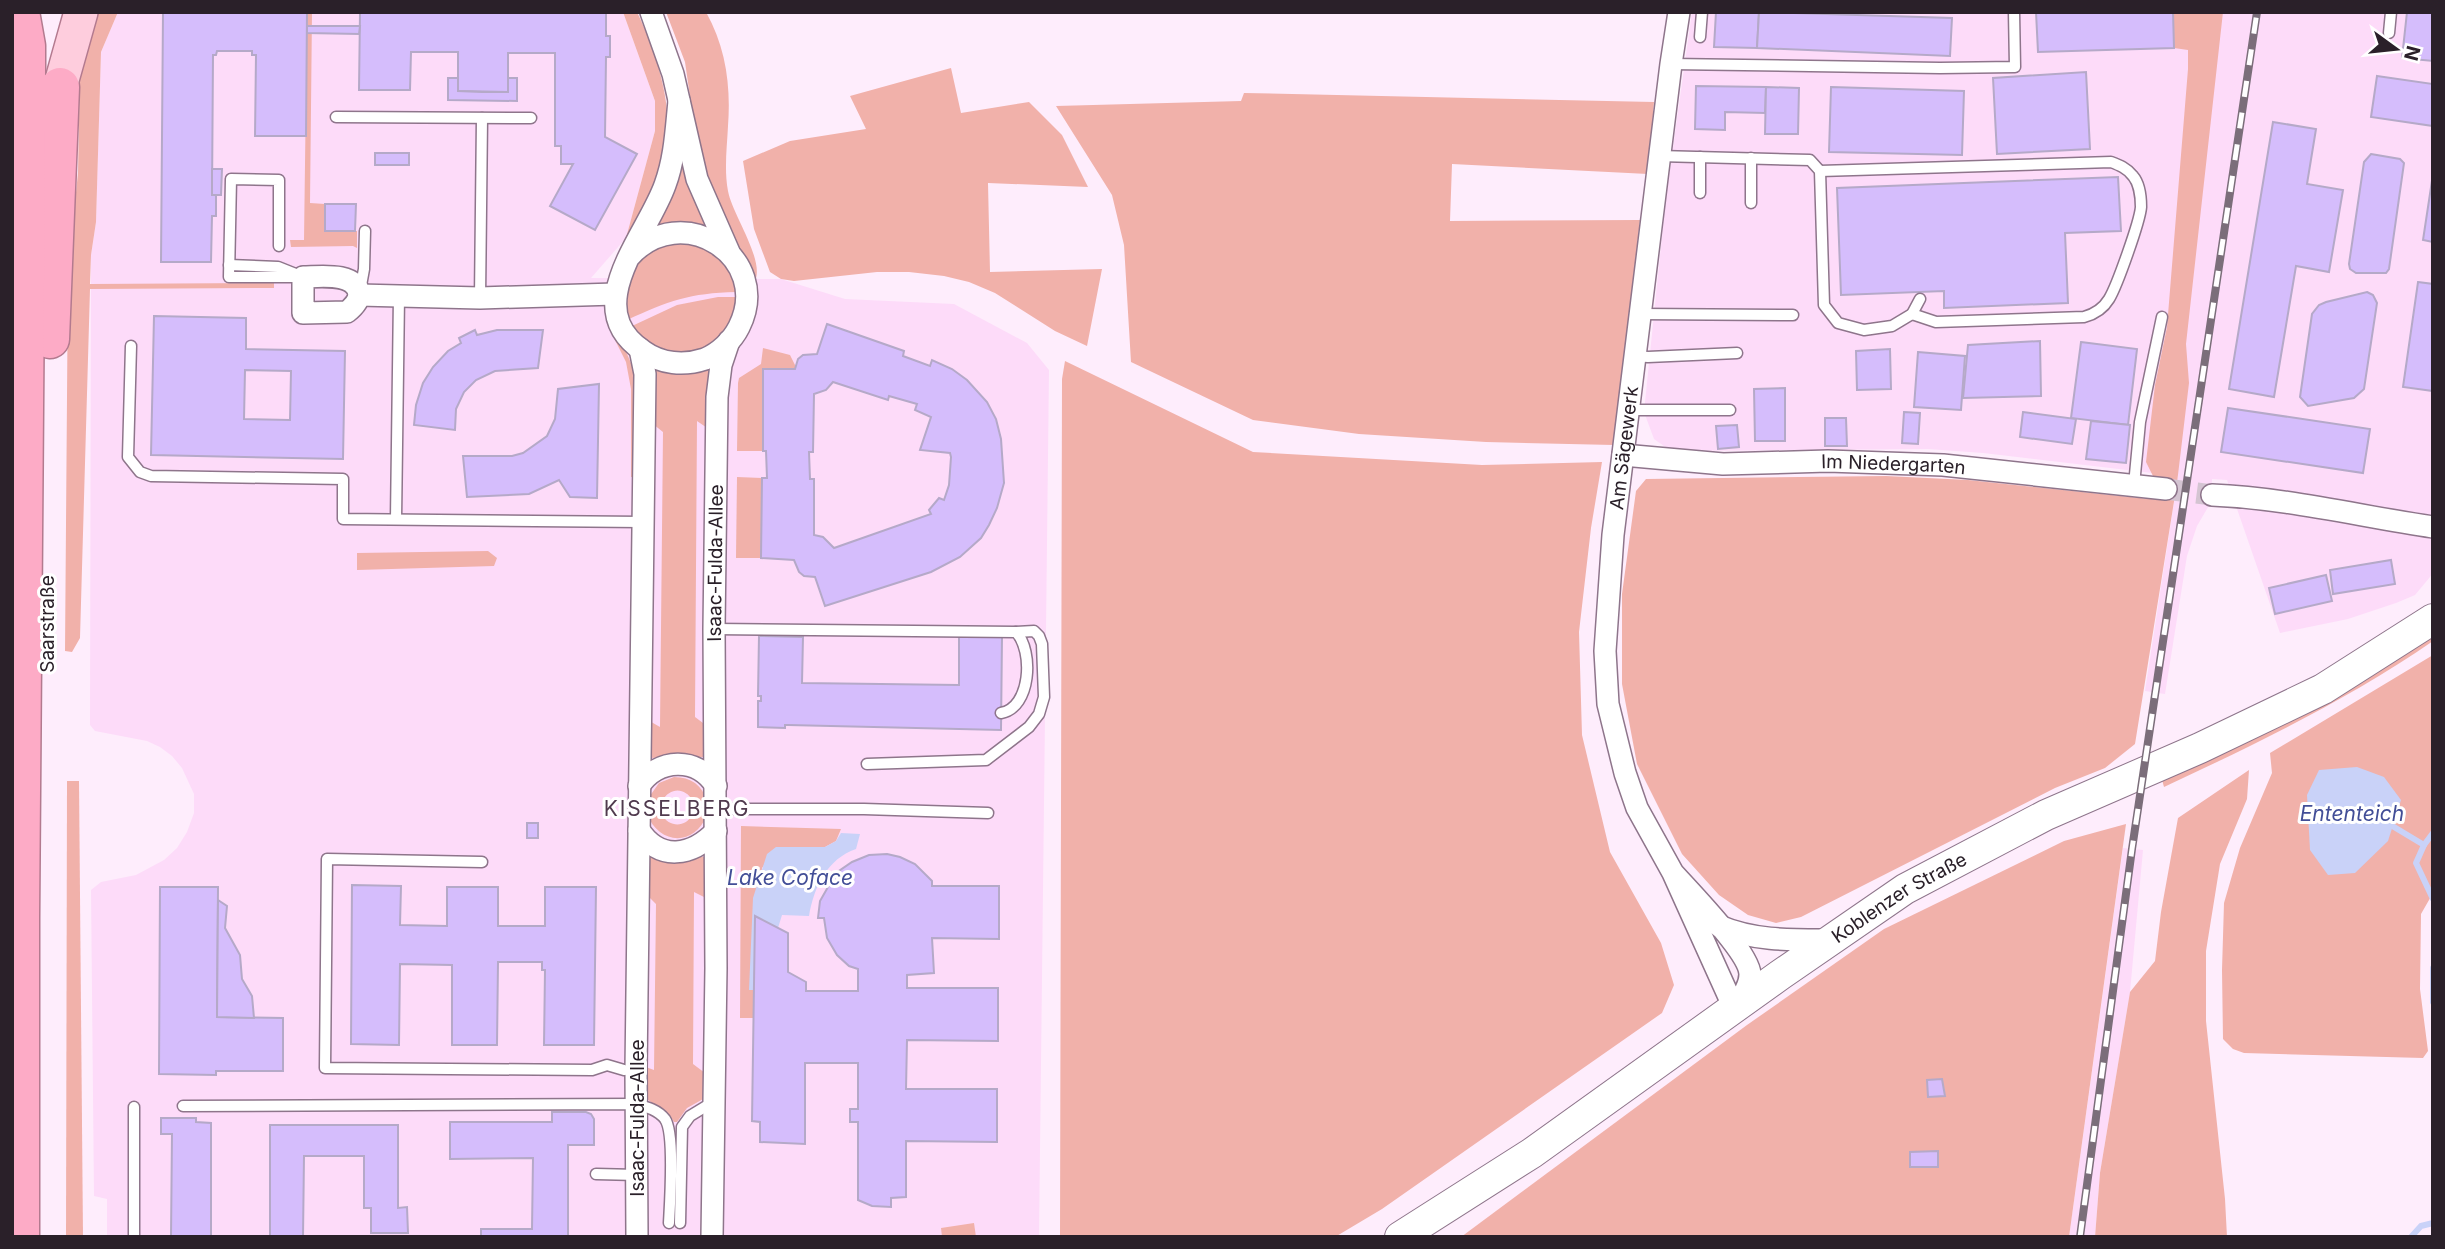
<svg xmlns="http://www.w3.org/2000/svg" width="2445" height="1249" font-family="Inter,sans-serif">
<rect width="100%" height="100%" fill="#feedfc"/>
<g fill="#fddbf9">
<path d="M118,12H623L655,101V131L626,238L591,278L781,279L845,299L954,304L1027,343L1049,370L1039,1237H107V1199L94,1196L91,890L101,882L136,875L164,860L177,848L187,832L194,813V794L182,768L172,756L160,747L147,741L95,731L90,725L91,255L96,222L101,52Z"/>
<path d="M1692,12H2433V572L2430,577L2415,595L2396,603L2348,619L2280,633L2227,480L2212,479L2211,502L2197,526L2187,556L2165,694L2145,691L2178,476L1983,453L1928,449L1671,451L1654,439L1644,412L1666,197Z"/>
<path d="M2123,848L2143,850L2130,992L2100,1173L2095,1237H2069Z"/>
</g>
<g fill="#f1b1aa">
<path d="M92,12H118L101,52L96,222L91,255L90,284L274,283V288L90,289L80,638L72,652L65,651L68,270L78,173L80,67Z"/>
<path d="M307,12H312L310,203L325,204V231H357V248L353,246L291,247L290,240H304Z"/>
<path d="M623,12H637C658,56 675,110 665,159C661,180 640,218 630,239L626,238L655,131V101Z"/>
<path d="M666,12H706C726,48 731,86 728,126C727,147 724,170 728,191C732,214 765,260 755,281L709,194L693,117L685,62Z"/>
<path d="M2173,12H2223L2186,344L2189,383L2177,483L2135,744L2105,768L2055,788L1801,917L1776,923L1748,915L1719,895L1682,854L1637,764L1622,684V594L1636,491L1646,479L1886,476L1968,480L2149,499L2164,496L2166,482L2153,476L2146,462L2155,385L2167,327L2188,69V50L2174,48Z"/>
<path d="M951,68L961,113L1029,102L1062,135L1088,187L988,183L990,272L1102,269L1087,346L1055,331L995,293L969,282L944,276L909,272H877L794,281L781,279L770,272L754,229L743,161L790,141L866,129L850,96Z"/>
<path d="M1244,93L1654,102L1648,174L1452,164L1450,221L1640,220L1614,445L1486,442L1359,434L1253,420L1131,362L1124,245L1112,195L1056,106L1241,101Z"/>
<path d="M678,152L712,228L651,232Z"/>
<path d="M660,242H702L732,269L736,292C690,293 668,301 627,320L624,310L629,270Z"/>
<path d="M718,297H738L735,320L715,344L686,356L655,350L632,326L677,305Z"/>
<path d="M619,335L636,375L637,477H631V389L626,362L614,338Z"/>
<path d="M763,348L790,355L795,365V369H763V451H737L738,383L739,378L761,364Z"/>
<path d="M1065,361L1253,452L1482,465L1602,462L1591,528L1579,632L1582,735L1610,852L1661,943L1674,985L1662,1013L1382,1209L1335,1237H1060L1062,379Z"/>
<path d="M710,364L713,432L697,421L695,717L711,729L707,752L703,757L645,758L646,719L660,727L663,432L648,420L651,365Z"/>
<path d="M737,477L762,478L761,558H736Z"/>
<path d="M488,551L497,558L494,566L357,570V553Z"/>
<path d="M2433,631V641C2349,699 2256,744 2164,787L2161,776Z"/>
<path d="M2433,655V893L2421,914L2420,989L2428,1051L2423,1058L2244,1053L2233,1049L2223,1039L2222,970L2224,903L2240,848L2272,773L2270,753Z"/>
<path d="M2249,770L2247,799L2220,864L2206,951V1021L2225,1199L2227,1237H2095L2100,1173L2130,992L2155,961L2161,912L2178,818Z"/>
<path d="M674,777C691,777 702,785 707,801H693C685,787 670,787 662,801L647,800L659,783Z"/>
<path d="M67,781H79L83,1237H66Z"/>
<path d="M647,814H661C670,828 685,828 693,814L707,815C694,847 659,845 647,814Z"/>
<path d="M2126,824L2069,1237H1461L1747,1025L1884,929L2064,841Z"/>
<path d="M741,826L841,829L836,841L825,847H777L762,868L750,990H753V1018H740Z"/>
<path d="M644,855L709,857L710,900L694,892L693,1064L709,1076L705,1098L687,1108L677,1122H674L671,1117L647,1099L643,1066L654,1070L656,904L645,893Z"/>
<path d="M974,1223L976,1237H942L941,1228Z"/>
</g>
<g fill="#c9d2f8">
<path d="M2357,767L2384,777L2401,800L2388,841L2355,873L2328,875L2310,850L2307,795L2319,770Z"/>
<path d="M841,833L860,834L856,849C827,859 814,887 809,916L782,915L778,928L776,990H749L753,898L767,854L776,847H825L836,841Z"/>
</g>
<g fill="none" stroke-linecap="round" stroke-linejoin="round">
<g stroke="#c9d2f8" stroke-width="6">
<path d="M2394,827L2424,845L2416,863L2433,899"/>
<path d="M2424,845L2433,833"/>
<path d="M2433,968V1002"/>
<path d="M2411,1237L2421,1226L2433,1223"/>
</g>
</g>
<g fill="#d5bdfc" stroke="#b5a9c8" stroke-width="2" fill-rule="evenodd">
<path d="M163,12H307L306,136H255L256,55H252V51H217L216,55H213L212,195H216V216H212L211,262H161Z"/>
<path d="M360,12H606V36H610V57H606L605,137L637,154L595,230L550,206L573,164H561V146H555V53H508V92L458,91V52H411L410,90H359Z"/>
<path d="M1716,12H1759L1757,48L1714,47Z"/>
<path d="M1759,12L1952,18L1950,56L1757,48Z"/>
<path d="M2036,12H2173L2174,48L2038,52Z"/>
<path d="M2407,12H2433V61L2402,58Z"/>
<path d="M307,26H360L359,34L307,33Z"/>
<path d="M2086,72L2090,149L1997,154L1993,78Z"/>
<path d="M2377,76L2433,84V126L2371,117Z"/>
<path d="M448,78H458V91L482,92H508V78H517V101L448,100Z"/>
<path d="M1696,86L1766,87L1765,113L1725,112V130L1695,129Z"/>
<path d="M1766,87L1799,88L1798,134H1765Z"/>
<path d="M1831,87L1964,91L1962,155L1829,152Z"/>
<path d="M2273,122L2316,129L2307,184L2343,190L2329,272L2296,266L2274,397L2229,389Z"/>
<rect x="375" y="153" width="34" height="12"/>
<path d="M2371,154L2400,159L2404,163L2389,269L2386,273H2356L2350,269L2349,264L2364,162Z"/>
<path d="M212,169H222L221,195H212Z"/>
<path d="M2433,174V242L2423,240Z"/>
<path d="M2118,177L2121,231L2065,233L2068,303L1944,308V291L1841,295L1837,188Z"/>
<path d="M325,204H356L355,231H325Z"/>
<path d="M2418,282L2433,284V391L2403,387Z"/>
<path d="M2367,292L2373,295L2377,303L2364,389L2354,398L2308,406L2300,397L2312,314L2319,305L2326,302Z"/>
<path d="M154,316L246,318V349L345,351L343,459L151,455ZM245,370L291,371L290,420L244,419Z"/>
<path d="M827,324L904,351L903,356L930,366L932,360L952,369L967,380L987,402L996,419L1001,439L1004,483L997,508L989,525L981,538L960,557L931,572L825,606L815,577L804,576L799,572L794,560L761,558L762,478H767L766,451H763V369H795L798,359L803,355L817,354ZM833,382L888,400L889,396L917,404L915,410L931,417L920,450L950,453L951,457L949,485L944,500L939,498L929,510L931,514L834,548L823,537L814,535V479H810L809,452H813L814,394L826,390Z"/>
<path d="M475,330L477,335L497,330H543L538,368L495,371L476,380L464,392L456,409L455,430L414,425L416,405L423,383L433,367L448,351L461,343L459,338Z"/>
<path d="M2040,341L2041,396L1963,398L1968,345Z"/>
<path d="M2081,342L2137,349L2128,425L2071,418Z"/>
<path d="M1890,349L1891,389L1857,390L1856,351Z"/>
<path d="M1918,352L1965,356L1961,410L1914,407Z"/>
<path d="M599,384L597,498L570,497L559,480L529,494L467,497L463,456H512L523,453L547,436L555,419L558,389Z"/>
<path d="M1785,388V441H1755L1754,389Z"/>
<path d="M2228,408L2370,429L2363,473L2221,452Z"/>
<path d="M1904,412L1920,413L1918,444L1902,443Z"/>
<path d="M2023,412L2076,419L2072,444L2020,437Z"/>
<path d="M1825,418H1846L1847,446H1825Z"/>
<path d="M2091,421L2130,425L2126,463L2086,459Z"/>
<path d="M1737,425L1739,447L1718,449L1716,426Z"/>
<path d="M2391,560L2395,584L2333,594L2330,570Z"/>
<path d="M2326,575L2332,601L2275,614L2269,588Z"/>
<path d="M759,636L803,637L802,683L959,685V637H1002L1001,730L788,725H785V728L758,727V701H761V696H758Z"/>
<rect x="527" y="823" width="11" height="15"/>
<path d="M887,854L900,857L915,864L932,881V886H999V939L932,938L934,973L907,975V988H998V1041L907,1040L906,1089H997V1142L906,1141V1197L891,1198V1207L872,1206L858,1200V1122H850V1109H858V1063H805V1144L760,1142V1122L752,1121L755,916L788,933V972L806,982V991H858V969L849,966L837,955L827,938L824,918H818L820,901L836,873L852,862L869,855Z"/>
<path d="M352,885L401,886L400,925L447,926V887H498V926H545V887H596L594,1045H544L545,970H542V962H498L497,1045H452V965L400,964L399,1045L351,1044Z"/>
<path d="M160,887H218L217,1017L283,1018V1071H216V1075L159,1074Z"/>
<path d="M218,900L227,906L225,928L240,955L242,979L252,996L254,1018L217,1017Z"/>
<path d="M1942,1079L1945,1096L1928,1097L1927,1080Z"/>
<path d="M552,1112H586L591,1114L594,1119V1145H568V1237H481V1229H532L533,1158L450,1159V1122H552Z"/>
<path d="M161,1118H196V1122L211,1123V1237H171L172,1134H161Z"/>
<path d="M270,1125H398V1208L407,1207L408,1233H371V1208H364V1156H304L303,1237H270Z"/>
<path d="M1938,1151V1167H1910V1152Z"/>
</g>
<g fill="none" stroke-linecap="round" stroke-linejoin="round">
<path stroke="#d4c4d2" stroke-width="21" stroke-dasharray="21 10" stroke-linecap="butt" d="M2166,489L2212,495"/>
<defs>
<g id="lane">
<path d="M2389,33L2391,12"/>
<path d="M1700,37L1702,12"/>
<path d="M1671,64L1940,68L2015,67L2014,12"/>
<path d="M336,117L531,118"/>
<path d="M1659,156L1810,160L1820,171L1824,305L1838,323L1864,330L1892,326L1912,314L1920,299"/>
<path d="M1700,157V193"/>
<path d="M1751,158V203"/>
<path d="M1820,171L2111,162C2119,165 2127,168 2133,176C2139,183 2141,197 2141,207C2140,221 2117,286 2109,299C2103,309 2095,314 2084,317L1936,322L1912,314"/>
<path d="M279,246V180L231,179L229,277H303"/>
<path d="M229,265L278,267L298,275"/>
<path d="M360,291L364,269L365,231"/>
<path d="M480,298L482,118"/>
<path d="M1640,314L1793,315"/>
<path d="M131,346L128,457L140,472L151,476L343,479V519L642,522"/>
<path d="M1635,356L1648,357L1737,353"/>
<path d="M1628,410H1730"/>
<path d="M2134,485L2140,422L2162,317"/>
<path d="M396,519L399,296"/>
<path d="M714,629L1016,632C1034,651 1031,708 1001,713"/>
<path d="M867,764L986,760L1029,727L1039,714L1044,697L1042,644L1039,636L1034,631L1016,632"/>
<path d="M728,809H864L988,813"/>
<path d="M482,862L327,859L325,1068L592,1070L607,1065L624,1070"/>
<path d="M183,1106L636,1104C647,1107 658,1110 665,1119C675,1133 670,1203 669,1223"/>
<path d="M596,1174L637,1175"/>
<path d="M680,1223L682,1127L690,1116L713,1102"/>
<path d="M134,1237V1107"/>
</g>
<g id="street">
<path d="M651,12L673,74L697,179L729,252"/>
<path d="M629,257C681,198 774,257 739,327C732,341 719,353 705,359C684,366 661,364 643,351C578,307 647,236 665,185C675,158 676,130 679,101"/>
<path d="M303,277C318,277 356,271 359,294C359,301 352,308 347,312L303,313Z"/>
<path d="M359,295L480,298L615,294"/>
<path id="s1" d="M1623,455L1723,464L1828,461L1943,465L2166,489"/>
<path d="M2212,495C2286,498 2359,516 2433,527"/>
<path d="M639,786C658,758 697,756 716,786"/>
<path d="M639,830C660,862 692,856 716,831"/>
<path id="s2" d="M1673,873C1689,891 1749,952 1750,974C1750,987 1741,998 1734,1008L1673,873L1637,808L1625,773L1608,704L1605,651L1613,535L1671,64L1679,12"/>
<path d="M1719,926C1754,941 1792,940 1830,940"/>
<path d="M637,1237L636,1070L645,374L640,349"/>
<path id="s3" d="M712,1237L716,968L714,629L717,397L721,365L729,341"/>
</g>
<g id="secondary">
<path id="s4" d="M1400,1237L1532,1153L1780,975L1905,889L2046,815L2200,748L2323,689L2433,619"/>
</g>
<path id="primary" d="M60,87L81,12"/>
<g id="highway">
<path d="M50,339L60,87"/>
<path d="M20,1237V918L26,155V46L20,12"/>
</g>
</defs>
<use href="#lane" stroke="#8e758b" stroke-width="13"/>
<use href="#street" stroke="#8e758b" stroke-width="24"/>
<use href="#secondary" stroke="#8e758b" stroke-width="32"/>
<use href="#primary" stroke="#b37a8f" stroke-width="36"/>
<use href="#highway" stroke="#b37a8f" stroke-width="41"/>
<use href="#lane" stroke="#fff" stroke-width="10"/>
<use href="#street" stroke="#fff" stroke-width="21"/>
<use href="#secondary" stroke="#fff" stroke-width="30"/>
<use href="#primary" stroke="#fecddd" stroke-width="33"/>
<use href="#highway" stroke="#fdabc6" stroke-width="38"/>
<defs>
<path id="rail" d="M2080,1237L2132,849L2257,12"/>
</defs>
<use href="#rail" stroke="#7b6e7a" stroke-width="8"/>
<use href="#rail" stroke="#fff" stroke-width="5" stroke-dasharray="16" stroke-linecap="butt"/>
</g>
<g text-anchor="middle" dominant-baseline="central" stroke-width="6" stroke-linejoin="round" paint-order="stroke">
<g font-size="19" fill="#2a2029" stroke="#fff">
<text stroke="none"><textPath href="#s2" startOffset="754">Am Sägewerk</textPath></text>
<text stroke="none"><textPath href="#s1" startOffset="271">Im Niedergarten</textPath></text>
<text stroke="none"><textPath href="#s3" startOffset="674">Isaac-Fulda-Allee</textPath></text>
<text transform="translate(47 624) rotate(-90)">Saarstraße</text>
<text stroke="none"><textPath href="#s4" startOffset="604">Koblenzer Straße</textPath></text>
<text transform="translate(637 1118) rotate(-90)">Isaac-Fulda-Allee</text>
</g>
<g font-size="21" letter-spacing="2" fill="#503a4e" stroke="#fff">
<text x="677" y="808">KISSELBERG</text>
</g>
<g font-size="21" font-style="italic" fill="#424e97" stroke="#fff">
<text x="2352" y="813">Ententeich</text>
<text x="790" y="877">Lake Coface</text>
</g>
</g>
<rect width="2445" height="1249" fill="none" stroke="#2a2029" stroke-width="28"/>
<g transform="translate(2396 49) rotate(105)" stroke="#ffffff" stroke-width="5" paint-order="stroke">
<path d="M0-5L12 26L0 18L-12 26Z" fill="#2a2029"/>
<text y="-10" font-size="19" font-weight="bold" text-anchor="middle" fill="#2a2029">N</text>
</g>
</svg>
